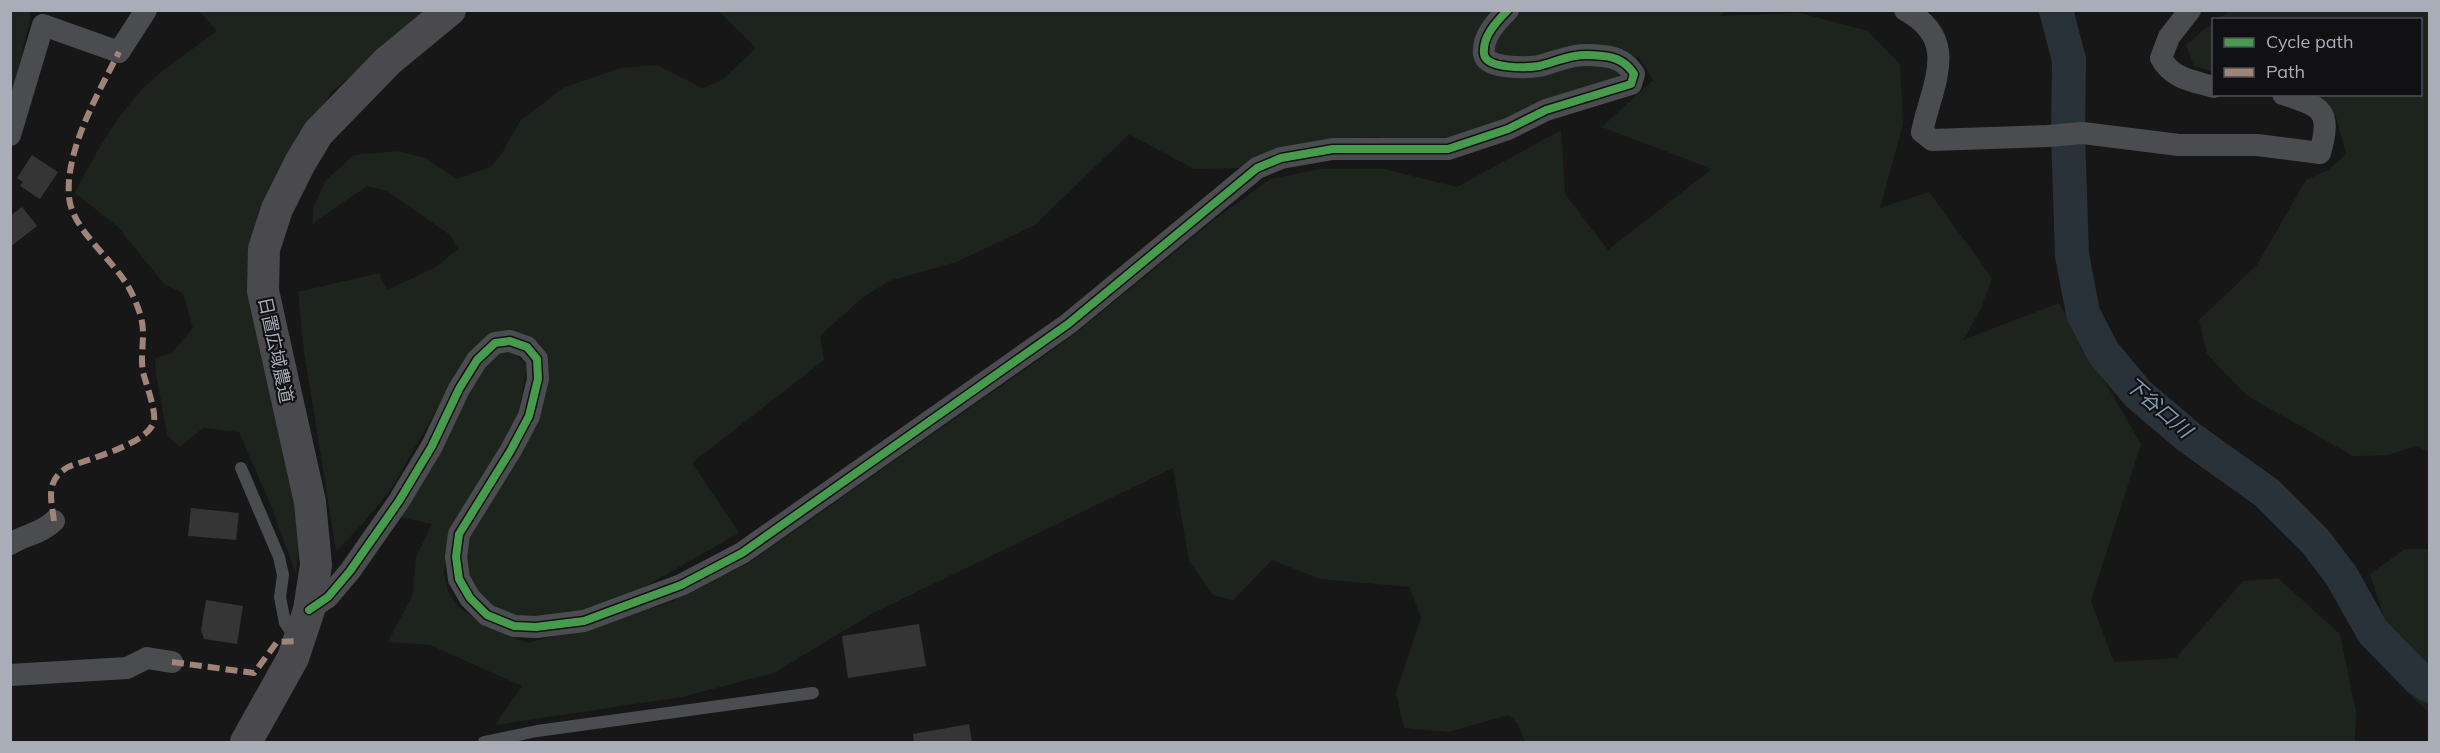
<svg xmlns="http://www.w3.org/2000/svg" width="2440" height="753" font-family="Mulish,'Noto Sans JP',sans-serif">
<rect width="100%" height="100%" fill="#171717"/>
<g fill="#1d241e">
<path d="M2232,10L2429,11V452L2416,446L2388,455L2353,456L2246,395L2207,354L2199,320L2257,265L2306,180L2328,170L2346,154L2336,117L2318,95L2420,94V20L2217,19Z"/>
<path d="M11,11H30V19L11,100Z"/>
<path d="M199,11H431L385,46L332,92L291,151L268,201L289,463L300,533L296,574L271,506L239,432L203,428L180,447L167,435L156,374L155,358L172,353L193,328L183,293L164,284L118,227L75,193C97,150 123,103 161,72C179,58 199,45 217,31Z"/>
<path d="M718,11H1725L1720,16L1800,13L1868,31L1900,64L1903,124L1880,208L1929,192L1992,278L1981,309L1963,340L2059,303L2141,444L2091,601L2114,662L2176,658L2243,581L2278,578L2340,634L2356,712L2355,742H1525L1518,724L1509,715L1448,732L1404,728L1396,693L1421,618L1410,587L1320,579L1272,560L1233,600L1213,595L1189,561L1173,468L875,612L774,673L682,697L495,725L522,686L430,645L388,642L413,594L416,557L432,524L399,517L480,368L496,353H515L527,366L518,415L450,538L444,572L448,592L458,606L486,627L528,643L669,603L747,564L1071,337L1215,219L1270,179L1321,169H1384L1457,187L1561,130L1565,194L1608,250L1712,169L1602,127L1653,80L1638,56L1622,82L1453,158L1378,137L1321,140L1242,168L1194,169L1129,134L1035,225L956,262L889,281L862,298L820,336L824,360L692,463L739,533L618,602L585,611L536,619L505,615L483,599L470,582L464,559L466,536L536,423L548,386L549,360L538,341L512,331L457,374L390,491L364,522L336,551L304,351L298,292L379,273L387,290L436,267L458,249L450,235L387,191L367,186L313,223V208L325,181L354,155L397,151L426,158L456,179L491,167L501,155L520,121L563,88L620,68L657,65L702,88L722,80L756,48Z"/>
<path d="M2213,22V72L2194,66L2186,45Z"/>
<path d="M2405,549H2429V712L2409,694L2370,574Z"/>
</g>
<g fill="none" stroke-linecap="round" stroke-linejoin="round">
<path stroke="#2a3239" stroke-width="34" d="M2056,10L2069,60L2068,134L2072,255L2083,313L2103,352L2138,394L2190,438L2267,493L2315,541L2341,575L2373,632L2419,679L2430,686"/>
</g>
<g fill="#353536">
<path d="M32,155L58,172L40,199L20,186L23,182L17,178Z"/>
<path d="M22,207L37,226L10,247V216Z"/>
<path d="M191,508L239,513L236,540L188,536Z"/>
<path d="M206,600L243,606L237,644L204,639L201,630Z"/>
<path d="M919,624L926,666L848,678L842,636Z"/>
<path d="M969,724L972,742H914L913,734Z"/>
</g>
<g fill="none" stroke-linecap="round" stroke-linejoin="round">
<g stroke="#4b4c50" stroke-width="12">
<path d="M241,468L279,557L283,575L280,597L285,623L296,638"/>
<path d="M484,742L537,731L813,693"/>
</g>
<g stroke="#4b4c50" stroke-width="22">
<path d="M1905,10C1961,40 1932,84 1922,132L1932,140L2048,136L2083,133L2179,145H2257L2320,153C2332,110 2322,107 2283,94"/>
<path d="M2190,10L2169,37L2161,58C2172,79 2193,81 2214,87"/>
<path d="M10,135L43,25L119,52L146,10"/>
<path d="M10,544C25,535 42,533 54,521"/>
<path d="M309,610L328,597L350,571L399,501L432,446L459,389L477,360L495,343L510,341L527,347L537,359L538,379L529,416L511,450L459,534L456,557L459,579L470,598L487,615L514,626L536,627L584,621L681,585L742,553L1068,324L1257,168L1281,158L1333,149H1448L1508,129L1546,110L1631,84L1634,74C1627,63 1616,57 1603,56C1594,55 1584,54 1575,56C1563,58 1551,63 1539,66C1526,68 1486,69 1484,54C1482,37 1496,22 1508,10"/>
<path d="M10,675L127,668L147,658L172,662"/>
</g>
<path stroke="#4a4a4e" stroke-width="32" d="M246,742L293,658L309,610L316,565L310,502L263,291L264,249L277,209L300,163L318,133L388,61L450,10"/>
<g stroke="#a18479" stroke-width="6" stroke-dasharray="12 6" stroke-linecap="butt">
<path d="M54,521C51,497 45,481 68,467C88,459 149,444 154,421C156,410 146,384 143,372C140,355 145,338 142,322C140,311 134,297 129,288C113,259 72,230 69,197C65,150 98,94 119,52"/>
<path d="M172,662L254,673L277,642L299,641"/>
</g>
<defs>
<path id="cycleway" d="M309,610L328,597L350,571L399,501L432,446L459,389L477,360L495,343L510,341L527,347L537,359L538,379L529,416L511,450L459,534L456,557L459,579L470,598L487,615L514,626L536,627L584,621L681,585L742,553L1068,324L1257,168L1281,158L1333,149H1448L1508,129L1546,110L1631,84L1634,74C1627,63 1616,57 1603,56C1594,55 1584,54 1575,56C1563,58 1551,63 1539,66C1526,68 1486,69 1484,54C1482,37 1496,22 1508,10"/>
</defs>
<use href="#cycleway" stroke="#111113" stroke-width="11"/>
<use href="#cycleway" stroke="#469c4c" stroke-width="8"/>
</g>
<g text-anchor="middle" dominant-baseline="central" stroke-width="4.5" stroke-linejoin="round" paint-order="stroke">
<g font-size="18" fill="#a8adb8" stroke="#111113">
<text transform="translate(276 350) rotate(78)">日置広域農道</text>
</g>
<g font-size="20" font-style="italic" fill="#7f9bb3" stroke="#111113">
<text transform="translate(2159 407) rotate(41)">下谷口川</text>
</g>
</g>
<rect width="2440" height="753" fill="none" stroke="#a8adb8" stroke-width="24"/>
<rect x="2212" y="18" width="210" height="78" fill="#111113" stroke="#4d4f55" stroke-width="1.5"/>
<rect x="2224" y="38" width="30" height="9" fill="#469c4c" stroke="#4d4f55" stroke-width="1.5"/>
<text x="2266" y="48" font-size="18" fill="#a8adb8">Cycle path</text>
<rect x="2224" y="68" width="30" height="9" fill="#a18479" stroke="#4d4f55" stroke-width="1.5"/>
<text x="2266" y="78" font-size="18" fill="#a8adb8">Path</text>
</svg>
